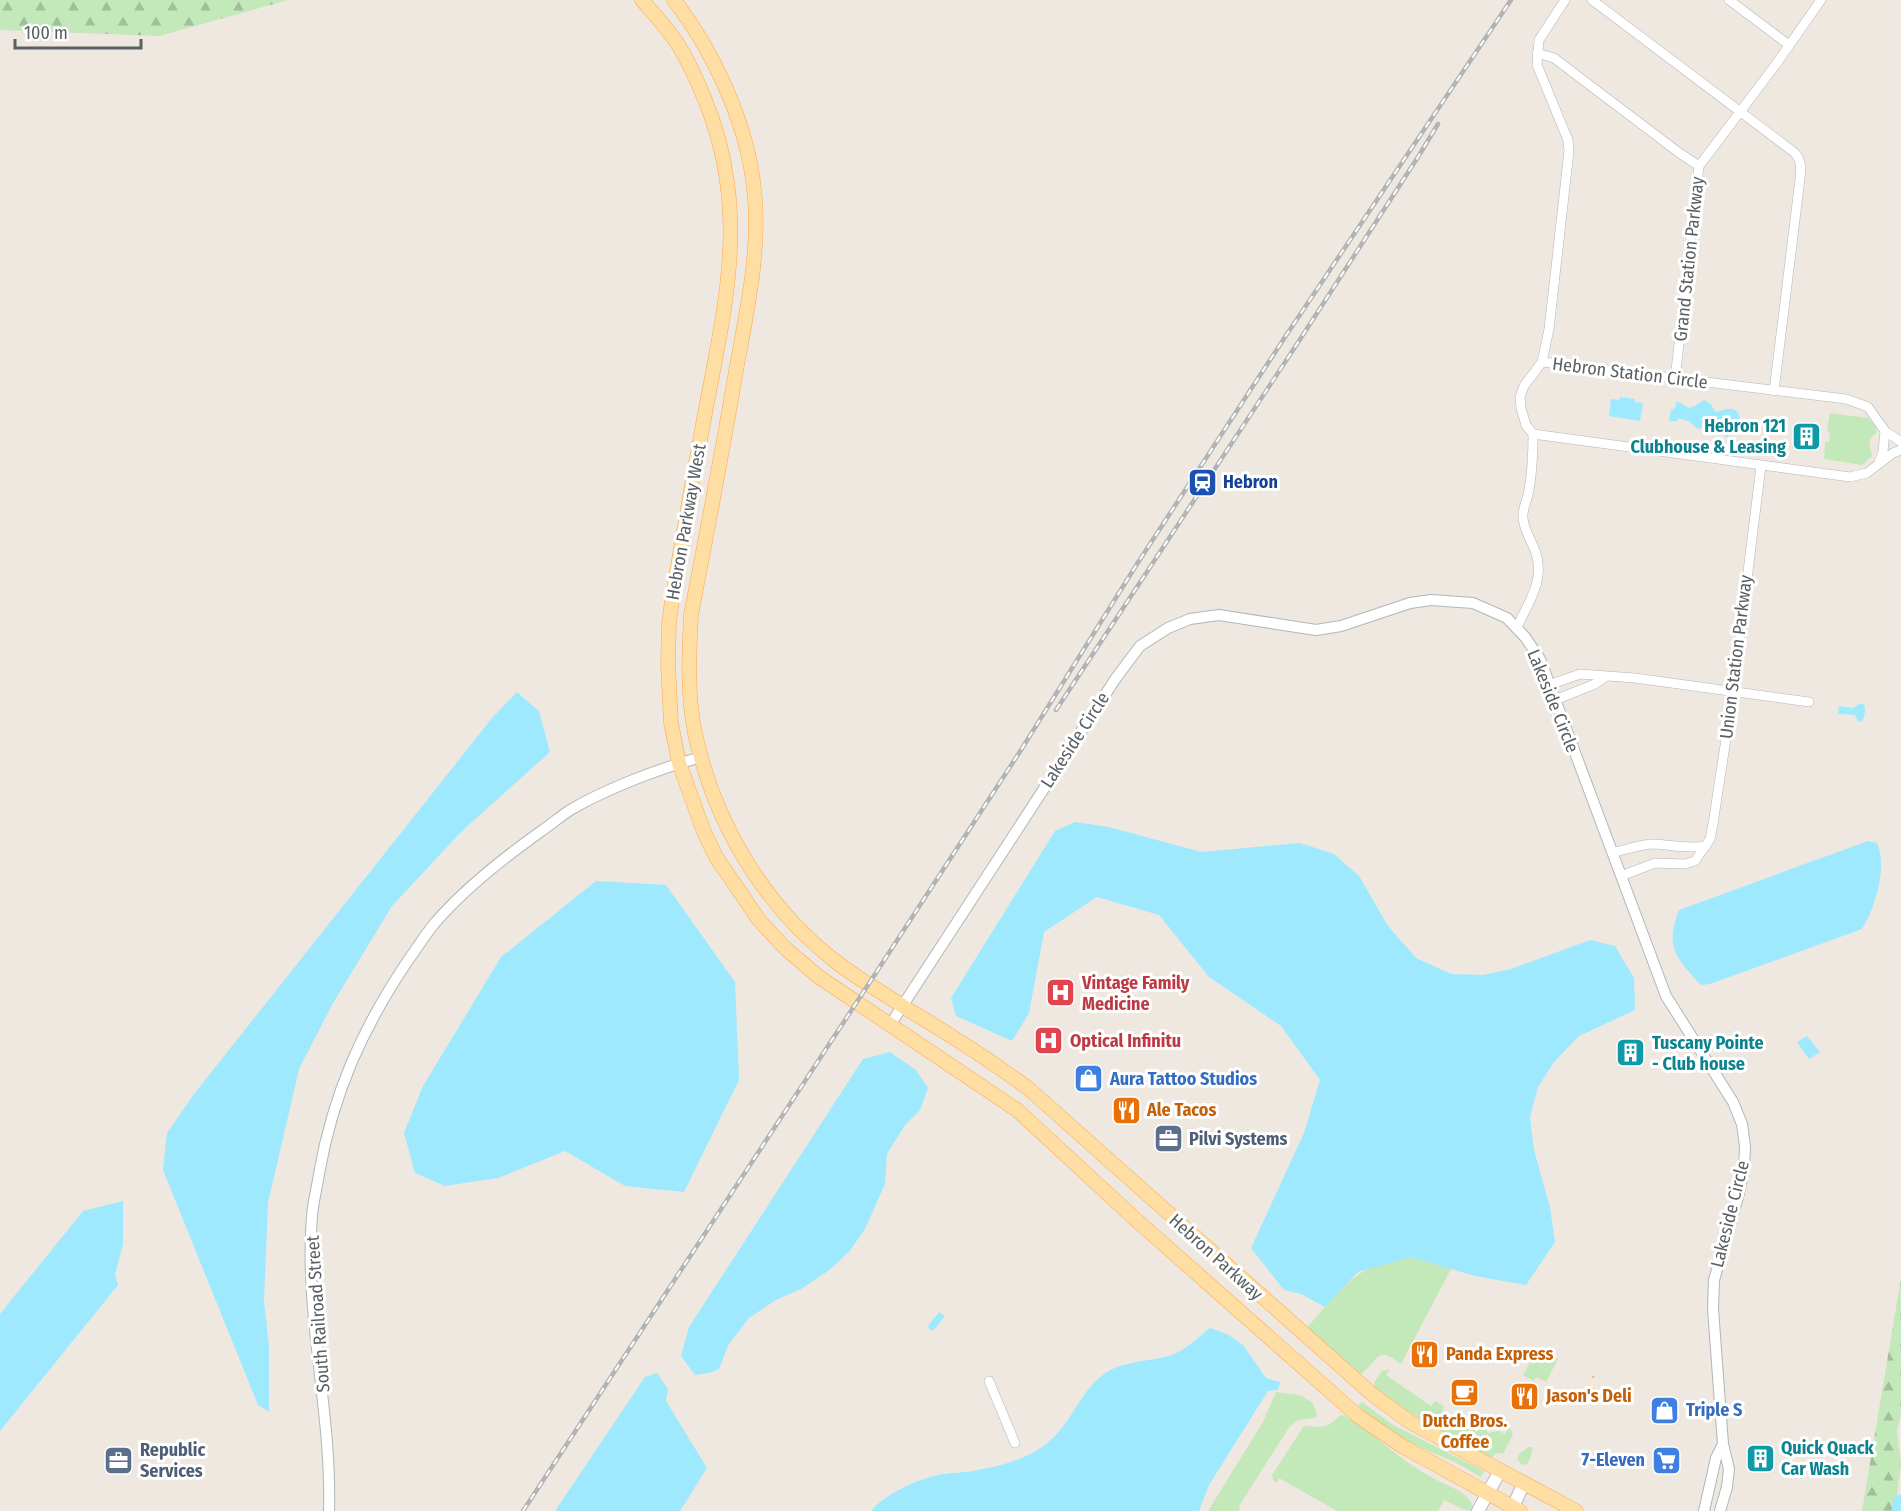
<svg xmlns="http://www.w3.org/2000/svg" width="1901" height="1511" font-family="'Fira Sans Condensed',sans-serif">
<defs>
<pattern id="forest-firs" width="22" height="20" patternUnits="userSpaceOnUse" patternTransform="scale(1.5)"><rect width="22" height="20" fill="#c3e8b9"/><path d="M5 1l3.5 6h-7zM16 11l3.5 6h-7z" fill="#a1bf9a"/></pattern>
<pattern id="sand-dots" width="8" height="8" patternUnits="userSpaceOnUse" patternTransform="scale(1.5)"><rect width="8" height="8" fill="#fee7cb"/><path d="M2 2h.1M6 6h.1" fill="none" stroke="#d1bea8" stroke-width="1.8" stroke-linecap="round"/></pattern>
</defs>
<rect width="100%" height="100%" fill="#eee8e0"/>
<g fill="#c3e8b9">
<path d="M1830,413L1868,418L1875,426L1877,433C1866,439 1870,445 1872,456L1862,465L1824,459L1825,442H1829L1830,432L1827,431Z"/>
<path d="M1405,1257L1430,1260L1452,1267L1401,1364C1375,1345 1381,1359 1361,1374L1353,1370L1307,1328C1321,1312 1347,1280 1364,1271C1377,1264 1391,1261 1405,1257Z"/>
<path d="M1543,1349L1558,1359L1546,1382L1536,1377L1534,1381L1523,1375L1535,1353Z"/>
<path d="M1390,1369L1386,1375L1431,1406L1435,1401L1444,1406L1442,1414L1477,1432L1481,1426L1485,1427L1488,1433L1499,1431L1505,1434L1509,1427L1513,1434L1503,1454L1496,1453L1491,1458C1451,1436 1410,1417 1375,1388L1374,1383L1382,1371Z"/>
<path d="M1276,1392L1300,1395L1313,1403L1317,1416L1314,1418L1299,1420L1290,1426L1239,1506L1240,1511H1208L1263,1422Z"/>
<path d="M1362,1402L1393,1425L1484,1471L1481,1477C1469,1470 1456,1462 1443,1457C1416,1445 1376,1429 1358,1405Z"/>
<path d="M1342,1415C1352,1419 1361,1427 1370,1433C1390,1449 1409,1465 1431,1477C1444,1485 1475,1493 1472,1510H1465L1444,1500L1438,1511H1337L1279,1478L1277,1483L1273,1480L1272,1475L1304,1426C1312,1427 1323,1428 1330,1424C1335,1421 1337,1417 1342,1415Z"/>
<path d="M1529,1447H1532C1533,1453 1530,1459 1527,1464L1522,1465L1517,1459L1520,1453Z"/>
</g>
<g fill="url(#forest-firs)">
<path d="M0,0H288L159,36L0,30Z"/>
<path d="M1901,1278V1413L1897,1432L1901,1463L1895,1511H1862Z"/>
</g>
<path fill="url(#sand-dots)" d="M1593,1375L1596,1377V1388L1605,1394L1598,1406L1582,1398Z"/>
<g fill="#9fe9ff">
<path d="M1620,397L1635,399V402L1643,403L1640,421L1609,416L1611,399L1619,400Z"/>
<path d="M1704,400L1711,404L1715,412C1729,409 1737,403 1741,422L1737,431L1727,437L1707,427L1698,429L1688,421L1678,418L1677,421H1669L1671,410L1675,408L1677,401L1689,408L1695,406Z"/>
<path d="M517,692L539,711L550,752L462,831L392,906L333,1003L299,1069L268,1203L264,1301L269,1346V1412L258,1405L163,1170L167,1133L194,1094L492,718Z"/>
<path d="M1859,704H1864C1866,710 1865,715 1862,722L1858,721L1855,715L1838,714L1839,706L1853,708Z"/>
<path d="M1075,822L1109,827L1201,852L1300,843L1334,854L1359,876L1388,926L1416,958L1451,974L1483,975L1511,969L1590,940L1615,946L1634,978L1635,1010L1579,1036L1554,1062L1538,1087L1530,1117L1534,1150L1550,1207L1555,1242L1526,1285L1475,1276L1411,1257L1358,1272L1325,1307L1301,1294L1284,1290L1251,1248L1304,1133L1320,1080L1281,1026L1209,977L1159,915L1097,897L1044,932L1029,1013L1012,1041L956,1016L951,998L1055,831Z"/>
<path d="M1868,841L1877,843C1888,866 1875,909 1862,929L1710,984L1701,985C1677,959 1664,947 1679,910Z"/>
<path d="M596,881L666,885L735,982L739,1080L684,1192L625,1186L565,1151L498,1178L445,1186L415,1173L404,1133L423,1086L501,957Z"/>
<path d="M1807,1036L1820,1052L1809,1059L1797,1042Z"/>
<path d="M890,1052L916,1070L928,1088L920,1110L905,1125L887,1154L885,1184L865,1229L849,1252L828,1271L801,1289L776,1300L749,1318L729,1344L719,1369L709,1373L695,1375L681,1356L689,1327L863,1059Z"/>
<path d="M123,1201V1244L115,1275L118,1285L0,1431V1314L83,1211Z"/>
<path d="M939,1312L945,1316L934,1330H930L928,1326Z"/>
<path d="M1210,1328L1227,1334L1243,1345L1266,1378L1280,1382L1278,1390L1268,1391L1209,1485L1199,1511H871C886,1494 912,1482 934,1476C944,1473 955,1473 966,1472C991,1468 1017,1463 1039,1449C1068,1432 1076,1398 1100,1377C1118,1361 1147,1362 1169,1356C1185,1351 1197,1338 1210,1328Z"/>
<path d="M657,1373L668,1389L666,1401L707,1468L680,1511H555L645,1377Z"/>
</g>
<g fill="none" stroke-linecap="round" stroke-linejoin="round">
<path stroke="#9fe9ff" stroke-width="15" d="M1899,1511L1901,1502"/>
<defs>
<g id="minor">
<path d="M1565,0L1539,40L1537,65L1568,140L1569,151L1549,329L1542,362L1524,386L1520,397L1521,408L1526,425L1533,434L1850,477L1867,473L1893,453L1901,450"/>
<path d="M1592,0L1795,153C1802,161 1801,169 1800,179L1774,391"/>
<path d="M1729,0L1789,45"/>
<path d="M1537,53L1554,58L1678,152L1699,166"/>
<path d="M1542,362L1846,399L1868,407L1885,431L1901,442"/>
<path d="M1675,379L1699,166L1774,67L1821,0"/>
<path d="M1879,462L1883,452L1885,431"/>
<path d="M1517,628C1527,603 1545,583 1536,553C1532,541 1524,531 1523,518C1522,510 1526,503 1528,495C1532,476 1533,454 1533,434"/>
<path d="M1549,685L1580,674L1635,678L1809,702"/>
<path d="M1555,700L1595,684L1605,677"/>
<path d="M1612,853C1625,850 1640,844 1654,844C1672,845 1688,849 1706,846"/>
<path d="M1621,876L1655,863L1685,864L1695,861L1710,839L1713,824L1733,693L1761,466"/>
<path d="M989,1381L1015,1443"/>
</g>
<g id="tertiary">
<path d="M890,1025L1116,678L1140,646L1168,628L1190,619L1219,615L1316,630L1341,626L1410,603L1431,600L1473,603L1507,618L1525,637L1540,659L1666,996L1733,1102L1742,1124L1745,1146L1744,1169L1738,1197L1714,1280L1713,1309L1723,1444L1729,1469L1727,1487L1720,1511"/>
<path d="M329,1511C332,1412 304,1314 312,1216C313,1202 317,1188 319,1174C333,1093 363,1027 409,959C417,948 425,935 434,924C464,889 502,859 540,832C550,825 560,817 570,810C608,788 658,769 701,757"/>
<path d="M1704,1511L1716,1458L1723,1444"/>
</g>
<g id="secondary">
<path d="M1478,1511L1500,1471"/>
<path d="M1511,1511L1524,1483"/>
</g>
<g id="primary">
<path d="M642,0C654,14 667,28 677,43C688,60 697,80 705,100C749,207 727,298 706,408C694,472 683,536 672,601L669,623L668,664L671,723L679,763L704,832L716,857L759,920L786,949L819,977L1017,1110L1134,1218L1358,1416L1402,1446L1520,1511"/>
<path d="M674,0C712,49 745,119 753,181C762,241 748,306 737,365C723,449 707,532 691,615C689,654 687,694 695,733C714,822 763,905 835,961C858,979 883,993 907,1009C949,1034 990,1060 1029,1089L1373,1395L1410,1422L1576,1511"/>
</g>
</defs>
<use href="#minor" stroke="#b1b6b9" stroke-width="10"/>
<use href="#tertiary" stroke="#b1b6b9" stroke-width="12"/>
<use href="#secondary" stroke="#b2b8bd" stroke-width="14"/>
<use href="#primary" stroke="#ffa648" stroke-width="15"/>
<use href="#minor" stroke="#fff" stroke-width="9"/>
<use href="#tertiary" stroke="#fff" stroke-width="10"/>
<use href="#secondary" stroke="#fff" stroke-width="12"/>
<use href="#primary" stroke="#ffdea4" stroke-width="14"/>
<defs>
<g id="rail">
<path d="M1056,710L1297,344L1418,157L1438,124"/>
<path d="M523,1511L868,985L1021,750L1137,564L1285,337L1511,0"/>
</g>
</defs>
<use href="#rail" stroke="#b2b3b4" stroke-width="4.5"/>
<use href="#rail" stroke="#fff" stroke-width="2" stroke-dasharray="7" stroke-linecap="butt"/>
</g>
<defs>
<symbol id="building-square" viewBox="-11 -11 22 22"><rect x="-9" y="-9" width="18" height="18" rx="4" fill="#0f9aa8" stroke="#fff"/><path d="M-4-6H4V6H1V3H-1V6H-4ZM-2.5-4.3h1.7v1.8h-1.7ZM.8-4.3h1.7v1.8H.8ZM-2.5-1h1.7V.8h-1.7ZM.8-1h1.7V.8H.8Z" fill="#fff"/></symbol>
<symbol id="station-square" viewBox="-11 -11 22 22"><rect x="-9" y="-9" width="18" height="18" rx="4" fill="#1a4fb4" stroke="#fff"/><path d="M-3-6H3Q5-6 5-4V2Q5 4 3 4L4.5 6H3L1.5 4h-3L-3 6H-4.5L-3 4Q-5 4-5 2V-4Q-5-6-3-6ZM-3.5-4v3h7v-3ZM-3.5 1v1.5H-2V1ZM2 1v1.5H3.5V1Z" fill="#fff"/></symbol>
<symbol id="hospital-square" viewBox="-11 -11 22 22"><rect x="-9" y="-9" width="18" height="18" rx="4" fill="#e0444e" stroke="#fff"/><path d="M-5-5h3v3.5h4V-5h3V5h-3V1.5h-4V5h-3Z" fill="#fff"/></symbol>
<symbol id="shop-square" viewBox="-11 -11 22 22"><rect x="-9" y="-9" width="18" height="18" rx="4" fill="#3f7fe0" stroke="#fff"/><path d="M-5-2.5h2.3a2.7 3.5 0 0 1 5.4 0H5L5.5 6h-11ZM-1.5-2.5h3a1.5 2.3 0 0 0-3 0Z" fill="#fff"/></symbol>
<symbol id="restaurant-square" viewBox="-11 -11 22 22"><rect x="-9" y="-9" width="18" height="18" rx="4" fill="#e8710a" stroke="#fff"/><path d="M-5-6h1v4h1v-4h1v4h1v-4h1v5L-1.5 .5V6h-2V.5L-5-1ZM5-6V6H3V1.5H1.5Q1.5-4 5-6Z" fill="#fff"/></symbol>
<symbol id="office-square" viewBox="-11 -11 22 22"><rect x="-9" y="-9" width="18" height="18" rx="4" fill="#5c6f8a" stroke="#fff"/><path d="M-6-3h4V-5.5h4V-3h4V5H-6ZM-1-4.5V-3h2v-1.5ZM-6 0V1H6V0Z" fill="#fff"/></symbol>
<symbol id="cafe-square" viewBox="-11 -11 22 22"><rect x="-9" y="-9" width="18" height="18" rx="4" fill="#e8710a" stroke="#fff"/><path d="M-5.5-4.5H6V0H3Q3 3.5 0 3.5H-2.5Q-5.5 3.5-5.5 0ZM3-3.2v2h1.7v-2ZM-6 4.5H4V6H-6Z" fill="#fff"/></symbol>
<symbol id="supermarket-square" viewBox="-11 -11 22 22"><rect x="-9" y="-9" width="18" height="18" rx="4" fill="#3f7fe0" stroke="#fff"/><path d="M-6-5.5h2.5l.6 2H6L4.5 2H-2.5L-4.4-4H-6ZM-1.5 3.2a1.3 1.3 0 1 0 .1 0ZM3 3.2a1.3 1.3 0 1 0 .1 0Z" fill="#fff"/></symbol>
</defs>
<g fill-rule="evenodd">
<use href="#building-square" x="1790" y="420" width="33" height="33"/>
<use href="#station-square" x="1186" y="466" width="33" height="33"/>
<use href="#hospital-square" x="1044" y="976" width="33" height="33"/>
<use href="#hospital-square" x="1032" y="1024" width="33" height="33"/>
<use href="#building-square" x="1614" y="1036" width="33" height="33"/>
<use href="#shop-square" x="1072" y="1062" width="33" height="33"/>
<use href="#restaurant-square" x="1110" y="1094" width="33" height="33"/>
<use href="#office-square" x="1152" y="1122" width="33" height="33"/>
<use href="#restaurant-square" x="1408" y="1338" width="33" height="33"/>
<use href="#cafe-square" x="1448" y="1376" width="33" height="33"/>
<use href="#restaurant-square" x="1508" y="1380" width="33" height="33"/>
<use href="#shop-square" x="1648" y="1394" width="33" height="33"/>
<use href="#building-square" x="1744" y="1442" width="33" height="33"/>
<use href="#office-square" x="102" y="1444" width="33" height="33"/>
<use href="#supermarket-square" x="1650" y="1444" width="33" height="33"/>
</g>
<g text-anchor="middle" dominant-baseline="central" stroke-width="6" stroke-linejoin="round" paint-order="stroke">
<g font-size="18" fill="#595f63" stroke="#fff">
<text transform="translate(1689 259) rotate(-84)">Grand Station Parkway</text>
<text transform="translate(1630 373) rotate(7)">Hebron Station Circle</text>
<text transform="translate(686 522) rotate(-80)">Hebron Parkway West</text>
<text transform="translate(1736 657) rotate(-83)">Union Station Parkway</text>
<text transform="translate(1553 701) rotate(68)">Lakeside Circle</text>
<text transform="translate(1075 740) rotate(-57)">Lakeside Circle</text>
<text transform="translate(1730 1214) rotate(-76)">Lakeside Circle</text>
<text transform="translate(1216 1257) rotate(42)">Hebron Parkway</text>
<text transform="translate(318 1314) rotate(-94)">South Railroad Street</text>
</g>
<g font-size="18" font-weight="bold" fill="#0d838f" stroke="#fff" text-anchor="start">
<text x="1786" y="426" text-anchor="end">Hebron 121<tspan x="1786" dy="21">Clubhouse &amp; Leasing</tspan></text>
<text x="1652" y="1043">Tuscany Pointe<tspan x="1652" dy="21">- Club house</tspan></text>
<text x="1781" y="1448">Quick Quack<tspan x="1781" dy="21">Car Wash</tspan></text>
</g>
<g font-size="18" font-weight="bold" fill="#164399" stroke="#fff" text-anchor="start">
<text x="1223" y="482">Hebron</text>
</g>
<g font-size="18" font-weight="bold" fill="#be3a42" stroke="#fff" text-anchor="start">
<text x="1082" y="983">Vintage Family<tspan x="1082" dy="21">Medicine</tspan></text>
<text x="1070" y="1041">Optical Infinitu</text>
</g>
<g font-size="18" font-weight="bold" fill="#366cbe" stroke="#fff" text-anchor="start">
<text x="1110" y="1079">Aura Tattoo Studios</text>
<text x="1686" y="1410">Triple S</text>
<text x="1645" y="1460" text-anchor="end">7-Eleven</text>
</g>
<g font-size="18" font-weight="bold" fill="#c56008" stroke="#fff" text-anchor="start">
<text x="1147" y="1110">Ale Tacos</text>
<text x="1446" y="1354">Panda Express</text>
<text x="1546" y="1396">Jason's Deli</text>
<text x="1465" y="1421" text-anchor="middle">Dutch Bros.<tspan x="1465" dy="21">Coffee</tspan></text>
</g>
<g font-size="18" font-weight="bold" fill="#4e5e75" stroke="#fff" text-anchor="start">
<text x="1189" y="1139">Pilvi Systems</text>
<text x="140" y="1450">Republic<tspan x="140" dy="21">Services</tspan></text>
</g>
</g>
<path d="M15 39v9h126v-9" fill="none" stroke="#595f63" stroke-width="3"/>
<text x="24" y="39" font-size="18" fill="#595f63" stroke="#ffffff" stroke-width="4.5" paint-order="stroke">100 m</text>
</svg>
